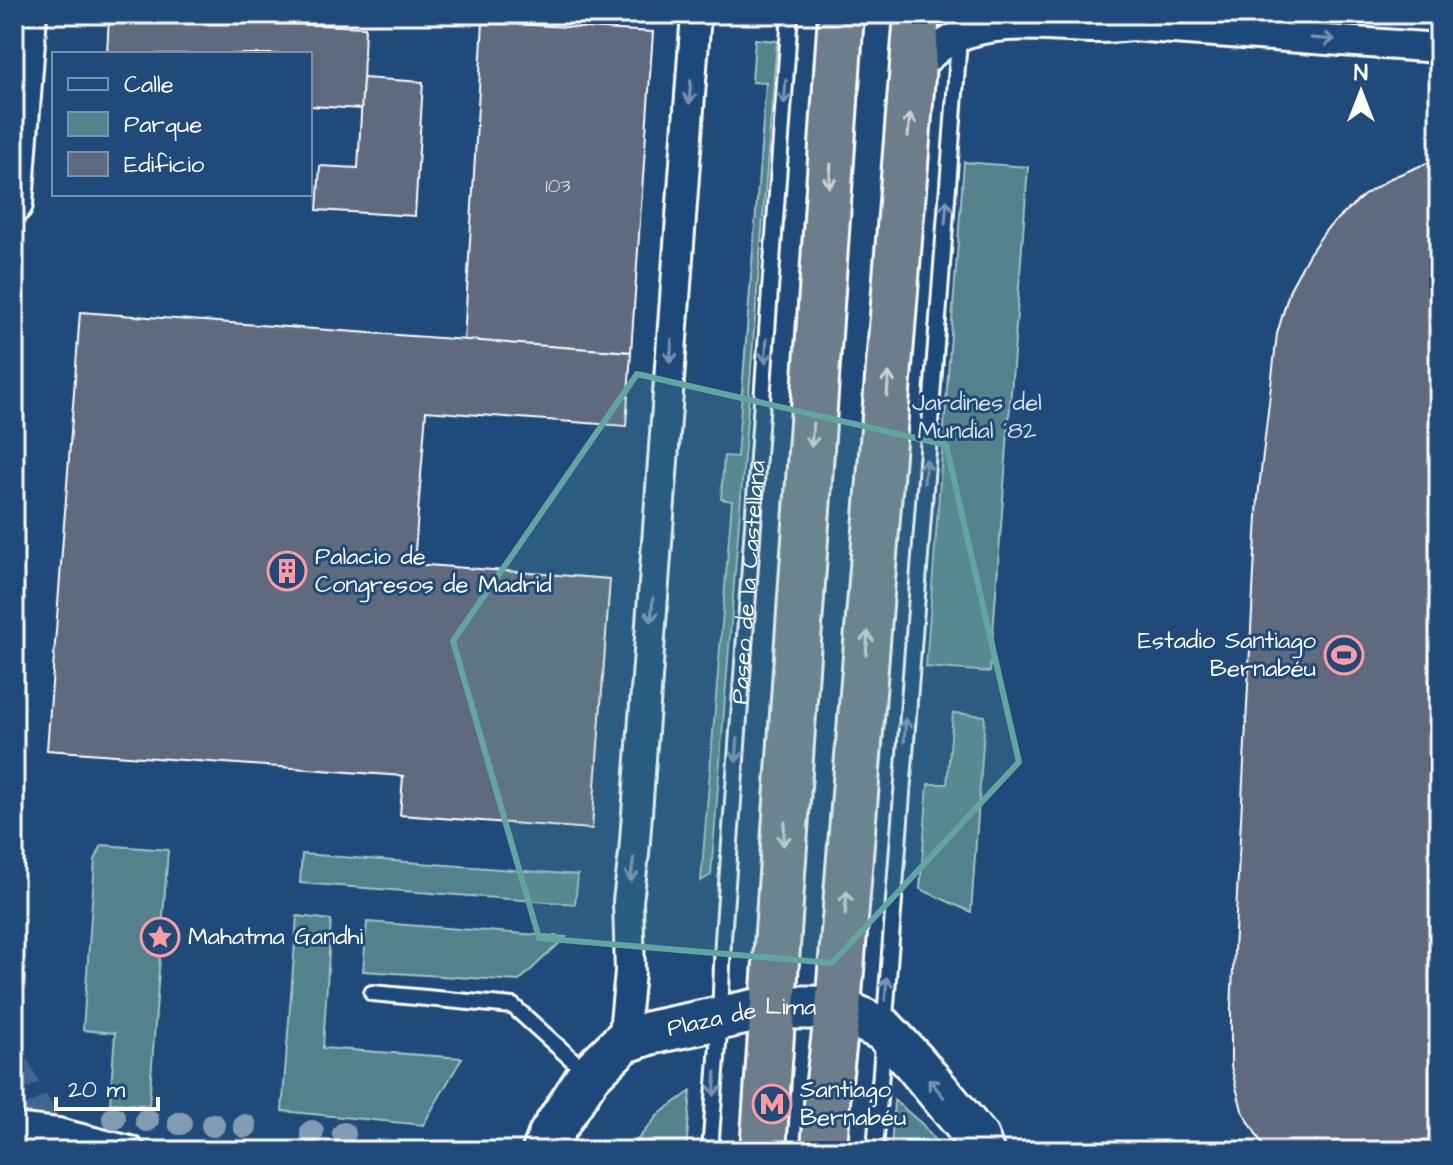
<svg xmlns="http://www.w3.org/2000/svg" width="1453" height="1165" font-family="'Architects Daughter',sans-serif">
<rect width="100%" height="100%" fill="#1f4a7a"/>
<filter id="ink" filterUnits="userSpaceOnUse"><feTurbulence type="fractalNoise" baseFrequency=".0125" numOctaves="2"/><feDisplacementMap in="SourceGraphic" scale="16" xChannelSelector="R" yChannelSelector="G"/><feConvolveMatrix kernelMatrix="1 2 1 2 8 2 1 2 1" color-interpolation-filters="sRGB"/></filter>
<g filter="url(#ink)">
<g fill="#52828c" stroke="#a8c0c6" stroke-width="2">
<path d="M755,39L777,41L711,875L701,881L732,501L721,499L724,456L737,457L766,83L752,82Z"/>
<path d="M964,162L1028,167L990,672L926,667Z"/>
<path d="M953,713L985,716L971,912L920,889L928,784H947Z"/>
<path d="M102,845L168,850L149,1105L110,1103L115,1033L83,1030L95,860Z"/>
<path d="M302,854L578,875L575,904L300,883Z"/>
<path d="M297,916L331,920L323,1048L462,1058L423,1125L282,1111Z"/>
<path d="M367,922L566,937L519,981L363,971Z"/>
<path d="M691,1091L686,1151H628L659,1114Z"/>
<path d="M894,1100L922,1124L943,1151H891Z"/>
</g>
<g fill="#5e6b7e" stroke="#fff" stroke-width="2">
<path d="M109,16L365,27L362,109L310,106V54H107Z"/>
<path d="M483,22L653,32L631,352L464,341Z"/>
<path d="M363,78L423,82L415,216L317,210L320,166L358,168Z"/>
<path d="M1439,158V1151H1266L1242,1110L1236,1087L1231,1066V1008L1258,497L1277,334L1290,289L1309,254L1326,230L1363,196L1391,178Z"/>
<path d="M80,312L631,352L626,426L426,411L414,564L610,579L592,829L400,815L403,776L47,750Z"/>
</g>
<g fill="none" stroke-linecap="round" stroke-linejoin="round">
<path stroke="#41658e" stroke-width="28" stroke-dasharray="28 14" stroke-linecap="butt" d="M14,1064L61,1151"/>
<defs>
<g id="service">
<path d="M372,993L513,1006L586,1072"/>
<path id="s1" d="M710,1151L720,1018L723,939L790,14"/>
<path d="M875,1151L961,14"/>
</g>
<g id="minor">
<path d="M913,71C927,58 940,45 957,37C1007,14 1077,34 1131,26L1439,48"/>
<path d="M623,1042L630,972L628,901L634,854L696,14"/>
<path d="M14,1128L58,1133L130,1151"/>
</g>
<path id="tertiary" d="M14,204L28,14"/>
<g id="secondary">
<path id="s2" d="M544,1151L550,1135L589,1075L623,1042L649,1033L773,1007L838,1008L884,1030L914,1062L977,1138L982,1151"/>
</g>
<g id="trunk">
<path d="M763,1151L841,14"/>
<path d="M824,1151L828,1089L838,1008L917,14"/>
</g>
</defs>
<use href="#service" stroke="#fff" stroke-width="20"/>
<use href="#minor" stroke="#fff" stroke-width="34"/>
<use href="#tertiary" stroke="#fff" stroke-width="42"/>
<use href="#secondary" stroke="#fff" stroke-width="48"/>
<use href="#trunk" stroke="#fff" stroke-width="50"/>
<use href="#service" stroke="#1f4a7a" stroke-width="14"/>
<use href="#minor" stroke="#1f4a7a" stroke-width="28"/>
<use href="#tertiary" stroke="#1f4a7a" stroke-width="36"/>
<use href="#secondary" stroke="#1f4a7a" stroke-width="42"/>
<use href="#trunk" stroke="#6c7d8b" stroke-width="44"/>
</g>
<g fill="#839cb3">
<circle cx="114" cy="1118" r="12"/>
<circle cx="147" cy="1120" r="12"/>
<circle cx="180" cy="1123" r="12"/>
<circle cx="213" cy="1125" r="12"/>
<circle cx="245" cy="1126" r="12"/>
<circle cx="312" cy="1132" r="12"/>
<circle cx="344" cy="1134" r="12"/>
</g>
<defs><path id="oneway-shaft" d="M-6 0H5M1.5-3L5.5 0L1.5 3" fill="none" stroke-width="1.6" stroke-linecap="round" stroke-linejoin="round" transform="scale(2)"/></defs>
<g stroke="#7992af">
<use href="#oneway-shaft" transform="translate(1323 39) rotate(4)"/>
<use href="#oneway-shaft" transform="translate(690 92) rotate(94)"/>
<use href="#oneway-shaft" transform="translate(785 92) rotate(94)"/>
<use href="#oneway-shaft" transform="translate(946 212) rotate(-85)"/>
<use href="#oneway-shaft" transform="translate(671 351) rotate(94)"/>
<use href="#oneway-shaft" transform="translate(766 351) rotate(94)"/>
<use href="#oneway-shaft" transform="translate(925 471) rotate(-85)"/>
<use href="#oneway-shaft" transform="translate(652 610) rotate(94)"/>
<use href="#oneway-shaft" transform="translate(905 730) rotate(-86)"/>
<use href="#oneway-shaft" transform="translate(737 750) rotate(94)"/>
<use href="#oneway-shaft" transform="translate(632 870) rotate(97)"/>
<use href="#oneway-shaft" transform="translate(886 989) rotate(-86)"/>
<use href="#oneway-shaft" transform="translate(715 1084) rotate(94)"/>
<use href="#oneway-shaft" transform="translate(936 1088) rotate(-130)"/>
</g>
<g stroke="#ccd2d6">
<use href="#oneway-shaft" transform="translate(909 125) rotate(-85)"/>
<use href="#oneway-shaft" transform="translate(830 176) rotate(94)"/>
<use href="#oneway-shaft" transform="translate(888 384) rotate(-85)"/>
<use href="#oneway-shaft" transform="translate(812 435) rotate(94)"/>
<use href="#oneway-shaft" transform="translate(867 643) rotate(-85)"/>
<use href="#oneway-shaft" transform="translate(784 834) rotate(94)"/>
<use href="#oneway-shaft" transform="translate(846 903) rotate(-86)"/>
</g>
</g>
<path fill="#63a6a1" fill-opacity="0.2" stroke="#63a6a1" stroke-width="6" stroke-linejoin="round" d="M637,374L946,445L1019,762L832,963L539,938L453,641Z"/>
<defs>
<symbol id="building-ring" viewBox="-11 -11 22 22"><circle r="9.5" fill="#1f4a7a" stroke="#ff9aa2" stroke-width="1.5"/><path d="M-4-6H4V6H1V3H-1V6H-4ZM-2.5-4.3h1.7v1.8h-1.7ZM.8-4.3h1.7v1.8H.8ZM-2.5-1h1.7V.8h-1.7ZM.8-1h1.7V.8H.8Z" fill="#ff9aa2"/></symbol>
<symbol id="stadium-ring" viewBox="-11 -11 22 22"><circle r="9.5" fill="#1f4a7a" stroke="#ff9aa2" stroke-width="1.5"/><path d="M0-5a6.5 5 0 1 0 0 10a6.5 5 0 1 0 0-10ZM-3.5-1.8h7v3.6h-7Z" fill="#ff9aa2"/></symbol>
<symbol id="sight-ring" viewBox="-11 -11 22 22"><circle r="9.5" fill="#1f4a7a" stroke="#ff9aa2" stroke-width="1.5"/><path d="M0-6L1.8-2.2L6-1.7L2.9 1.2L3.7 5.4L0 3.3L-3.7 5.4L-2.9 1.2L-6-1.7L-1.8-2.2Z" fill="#ff9aa2"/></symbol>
<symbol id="metro-ring" viewBox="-11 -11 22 22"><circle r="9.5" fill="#1f4a7a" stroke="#ff9aa2" stroke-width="1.5"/><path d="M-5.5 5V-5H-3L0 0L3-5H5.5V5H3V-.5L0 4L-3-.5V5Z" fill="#ff9aa2"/></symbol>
</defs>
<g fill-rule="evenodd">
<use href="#building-ring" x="265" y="549" width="44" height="44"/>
<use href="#stadium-ring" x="1322" y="633" width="44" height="44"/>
<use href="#sight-ring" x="138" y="915" width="44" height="44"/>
<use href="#metro-ring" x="750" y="1082" width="44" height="44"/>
</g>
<g text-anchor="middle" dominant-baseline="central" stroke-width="6" stroke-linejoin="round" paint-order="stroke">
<g font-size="20" fill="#d7dadf">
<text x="558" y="186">103</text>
</g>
<g font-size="24" fill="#d4e0e2" stroke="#1f4a7a">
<text x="977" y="403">Jardines del<tspan x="977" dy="28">Mundial ´82</tspan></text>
</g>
<g font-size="24" fill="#fff" stroke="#1f4a7a" text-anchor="start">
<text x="315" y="557">Palacio de<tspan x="315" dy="28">Congresos de Madrid</tspan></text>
<text x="1316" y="641" text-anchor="end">Estadio Santiago<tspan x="1316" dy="28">Bernabéu</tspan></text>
<text x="188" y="937">Mahatma Gandhi</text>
<text x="800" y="1090">Santiago<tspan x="800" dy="28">Bernabéu</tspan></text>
</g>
<g font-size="24" fill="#fff" stroke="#1f4a7a">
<text stroke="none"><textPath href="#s1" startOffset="570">Paseo de la Castellana</textPath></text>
<text stroke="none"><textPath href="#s2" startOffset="258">Plaza de Lima</textPath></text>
</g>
</g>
<rect width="1453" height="1165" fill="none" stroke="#1f4a7a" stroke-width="48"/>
<rect x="24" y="24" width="1405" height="1117" fill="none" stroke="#fff" stroke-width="3" filter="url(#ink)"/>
<rect x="52" y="52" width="260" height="144" fill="#1f4a7a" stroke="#7992af" stroke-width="2"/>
<rect x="68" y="78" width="40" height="12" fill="#1f4a7a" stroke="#7992af" stroke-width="2"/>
<text x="124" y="92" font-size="24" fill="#ffffff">Calle</text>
<rect x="68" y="112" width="40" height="24" fill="#52828c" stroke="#7992af" stroke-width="2"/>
<text x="124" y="132" font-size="24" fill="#ffffff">Parque</text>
<rect x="68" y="152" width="40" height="24" fill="#5e6b7e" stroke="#7992af" stroke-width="2"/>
<text x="124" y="172" font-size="24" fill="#ffffff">Edificio</text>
<g transform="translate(1361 92)" stroke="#1f4a7a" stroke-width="6" paint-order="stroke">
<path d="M0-6L14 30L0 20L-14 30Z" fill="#ffffff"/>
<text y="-12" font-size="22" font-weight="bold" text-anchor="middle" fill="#ffffff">N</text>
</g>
<path d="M56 1097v12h102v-12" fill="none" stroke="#ffffff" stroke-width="4"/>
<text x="68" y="1097" font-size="24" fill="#ffffff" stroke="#1f4a7a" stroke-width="6" paint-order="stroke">20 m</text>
</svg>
